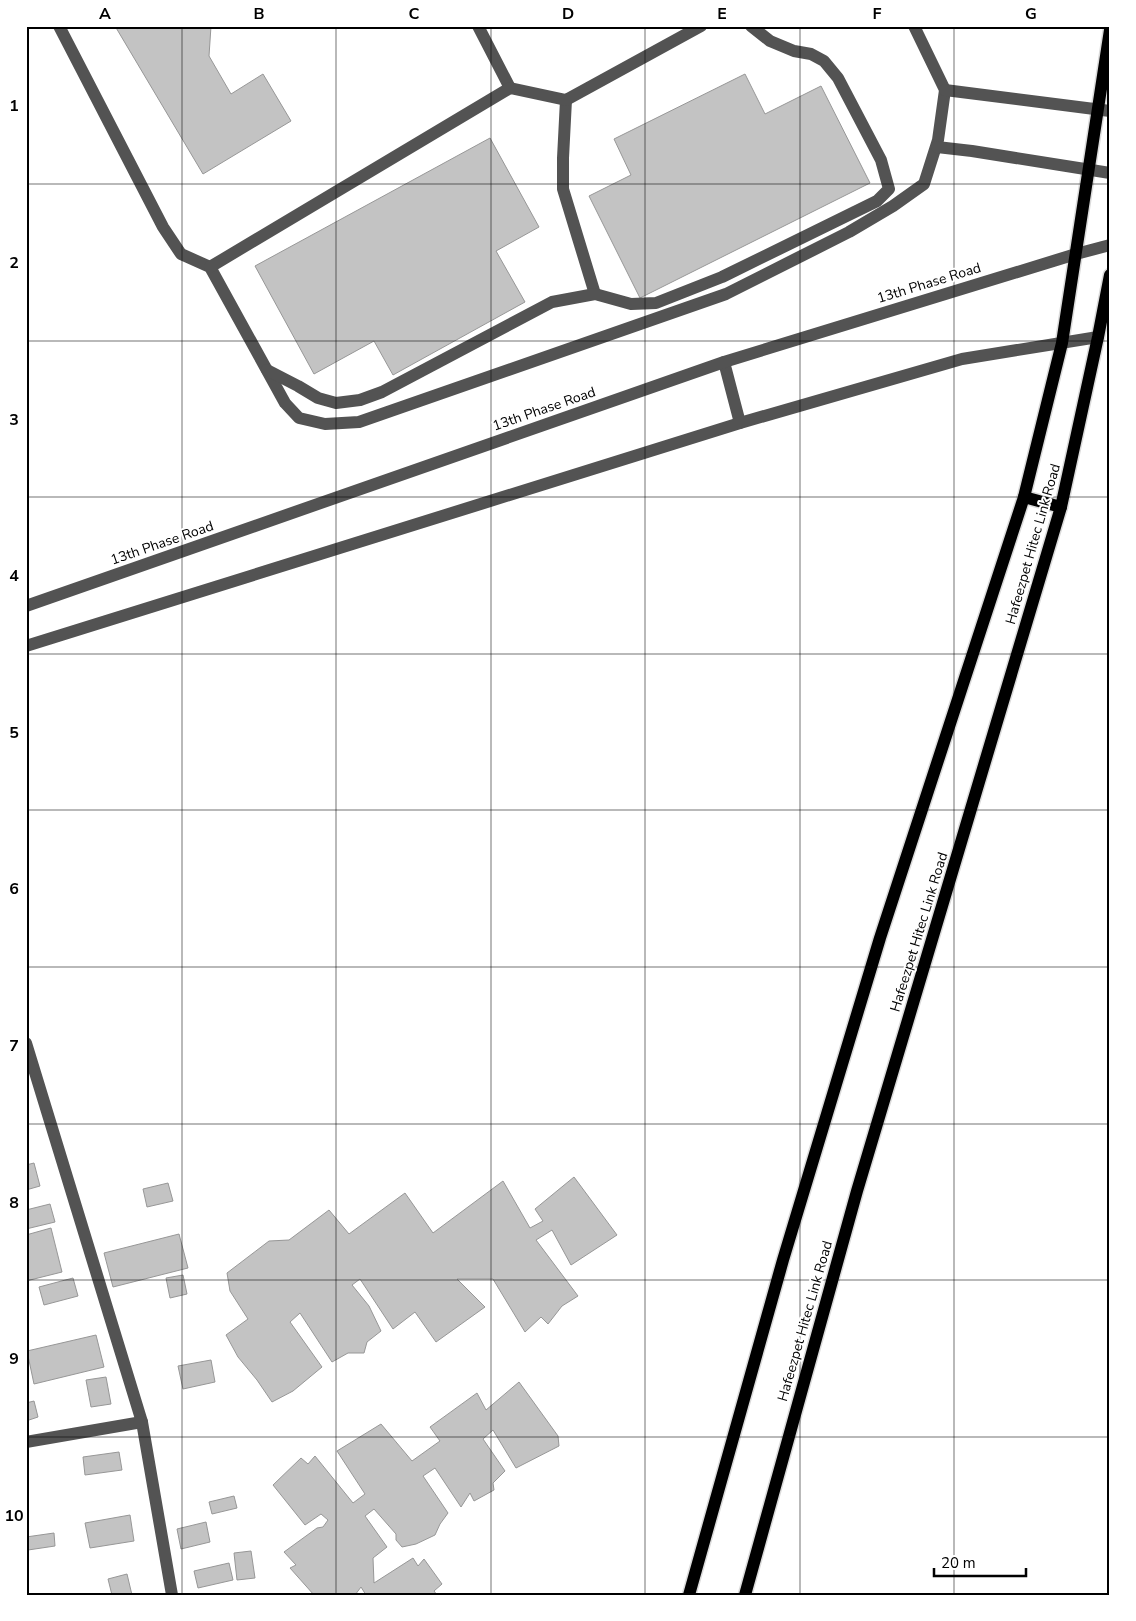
<svg xmlns="http://www.w3.org/2000/svg" width="1136" height="1621" font-family="'Nunito Sans',sans-serif">
<rect width="100%" height="100%" fill="#fff"/>
<g fill="#c3c3c3" stroke="#979797">
<path d="M115,26H211L209,56L231,94L263,74L291,121L203,174Z"/>
<path d="M745,74L765,114L821,86L870,183L640,298L589,196L631,175L614,139Z"/>
<path d="M490,138L539,227L496,251L525,302L393,375L374,341L314,374L255,266Z"/>
<path d="M34,1163L40,1186L26,1190V1165Z"/>
<path d="M574,1177L617,1235L571,1265L552,1230L536,1240L578,1296L562,1306L548,1324L541,1317L525,1332L493,1279H457L485,1307L436,1342L415,1312L393,1329L360,1279L352,1285L369,1306L381,1331L367,1342L364,1353H348L332,1362L300,1313L290,1322L322,1367L293,1391L272,1402L257,1380L238,1357L226,1335L248,1319L230,1291L227,1273L269,1241L289,1240L329,1210L349,1234L405,1193L433,1233L503,1181L530,1228L543,1221L535,1209Z"/>
<path d="M168,1183L173,1201L147,1207L143,1189Z"/>
<path d="M50,1204L55,1222L26,1229V1210Z"/>
<path d="M51,1228L62,1272L26,1281V1235Z"/>
<path d="M179,1234L188,1268L113,1287L104,1253Z"/>
<path d="M183,1275L187,1294L170,1298L166,1278Z"/>
<path d="M73,1278L78,1296L44,1305L39,1287Z"/>
<path d="M96,1335L104,1367L34,1384L27,1351Z"/>
<path d="M211,1360L215,1382L183,1389L178,1366Z"/>
<path d="M106,1377L111,1404L91,1407L86,1380Z"/>
<path d="M519,1382L558,1436L559,1446L516,1468L493,1430L483,1439L505,1471L493,1483L494,1490L474,1501L470,1493L461,1507L435,1468L423,1476L448,1513L440,1524L435,1535L416,1544L402,1547L396,1540V1534L374,1509L365,1516L387,1547L373,1558L374,1583L413,1558L418,1566L424,1559L442,1584L434,1591L437,1595H366L361,1587L355,1595H314L290,1568L296,1565L284,1552L317,1528L323,1527L328,1520L321,1514L305,1525L273,1485L301,1458L308,1464L315,1456L353,1503L365,1494L337,1451L381,1424L412,1461L440,1441L430,1427L477,1393L486,1410Z"/>
<path d="M34,1401L38,1417L26,1421V1403Z"/>
<path d="M119,1452L122,1470L85,1475L83,1457Z"/>
<path d="M234,1496L237,1508L212,1514L209,1502Z"/>
<path d="M130,1515L134,1541L90,1548L85,1523Z"/>
<path d="M206,1522L210,1542L181,1549L177,1529Z"/>
<path d="M54,1533L55,1546L28,1550L26,1537Z"/>
<path d="M251,1551L255,1578L237,1580L234,1553Z"/>
<path d="M229,1563L233,1580L198,1588L194,1571Z"/>
<path d="M127,1574L132,1595H112L108,1579Z"/>
</g>
<g fill="none" stroke-linecap="round" stroke-linejoin="round">
<defs>
<g id="major">
<path d="M1024,497L1061,507"/>
<path d="M689,1595L783,1260L880,938L1024,497L1062,343L1110,30"/>
<path d="M745,1595L857,1191L1061,507L1098,337L1110,275"/>
</g>
</defs>
<use href="#major" stroke="#dbdbdb" stroke-width="15"/>
<g stroke="#535353" stroke-width="12">
<path d="M59,26L163,227L181,254L210,267L285,403L299,418L325,424L359,422L726,294L849,232L893,206L924,184L938,140L945,90L914,26"/>
<path d="M478,26L510,88"/>
<path d="M945,90L1110,111"/>
<path d="M566,100L563,158V189L595,294"/>
<path d="M937,147L972,151L1110,173"/>
<path d="M210,267L510,88L566,100L701,26"/>
<path d="M724,362L740,423"/>
<path d="M267,370L298,386L318,398L336,403L360,400L382,392L552,302L595,294L631,304L656,303L722,277L877,201L889,189L881,160L838,78L824,61L811,54L794,51L770,41L751,26"/>
<path d="M26,606L724,362L1076,254L1110,245"/>
<path d="M26,646L740,423L962,359L1098,337"/>
<path d="M26,1043L142,1422L172,1595"/>
<path d="M26,1442L142,1422"/>
</g>
<use href="#major" stroke="#000" stroke-width="12"/>
</g>
<path fill="none" stroke="#000" stroke-width="1" stroke-opacity="0.55" d="M182,26V1595M336,26V1595M491,26V1595M645,26V1595M800,26V1595M954,26V1595M26,184H1110M26,341H1110M26,497H1110M26,654H1110M26,810H1110M26,967H1110M26,1124H1110M26,1280H1110M26,1437H1110"/>
<g text-anchor="middle" dominant-baseline="central" stroke-width="4" stroke-linejoin="round" paint-order="stroke">
<g font-size="14" fill="#000" stroke="#fff">
<text transform="translate(929 283) rotate(-17)">13th Phase Road</text>
<text transform="translate(544 409) rotate(-19)">13th Phase Road</text>
<text transform="translate(162 543) rotate(-19)">13th Phase Road</text>
<text transform="translate(1033 544) rotate(-74)">Hafeezpet Hitec Link Road</text>
<text transform="translate(919 932) rotate(-73)">Hafeezpet Hitec Link Road</text>
<text transform="translate(805 1321) rotate(-74)">Hafeezpet Hitec Link Road</text>
</g>
</g>
<rect width="1136" height="1621" fill="none" stroke="#ffffff" stroke-width="55"/>
<path d="M934 1568v8h92v-8" fill="none" stroke="#000000" stroke-width="2.5"/>
<text x="941" y="1568" font-size="15" fill="#000000" stroke="#ffffff" stroke-width="4" paint-order="stroke">20 m</text>
<rect x="28" y="28" width="1080" height="1566" fill="none" stroke="#000" stroke-width="2"/>
<g font-size="16" text-anchor="middle" font-weight="bold" fill="#000">
<text x="105" y="19">A</text>
<text x="259" y="19">B</text>
<text x="414" y="19">C</text>
<text x="568" y="19">D</text>
<text x="722" y="19">E</text>
<text x="877" y="19">F</text>
<text x="1031" y="19">G</text>
<text x="14" y="111">1</text>
<text x="14" y="268">2</text>
<text x="14" y="425">3</text>
<text x="14" y="581">4</text>
<text x="14" y="738">5</text>
<text x="14" y="894">6</text>
<text x="14" y="1051">7</text>
<text x="14" y="1208">8</text>
<text x="14" y="1364">9</text>
<text x="14" y="1521">10</text>
</g>
</svg>
